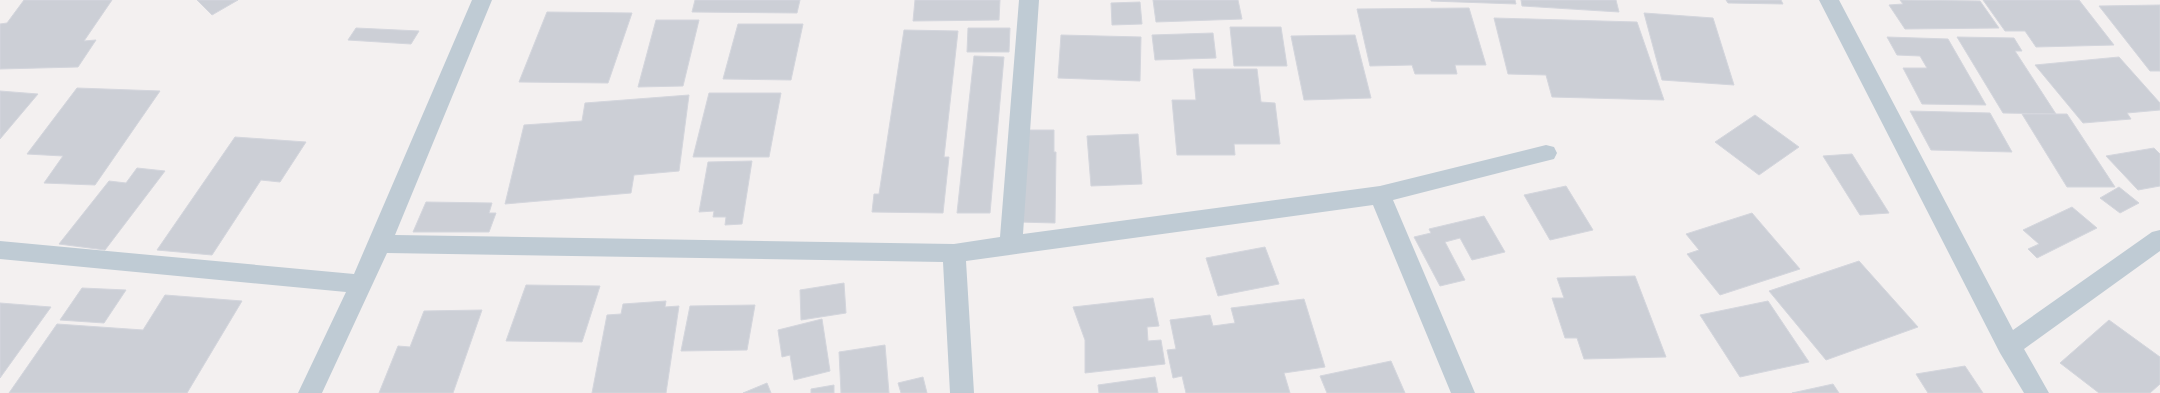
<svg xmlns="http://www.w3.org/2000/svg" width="2160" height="393" font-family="Montserrat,sans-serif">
<rect width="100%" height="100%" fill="#f3f0f0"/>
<g fill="#cccfd6" stroke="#d4d6dd">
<path d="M24,0H112L84,41L96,40L78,67L0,69V24L7,23Z"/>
<path d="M197,0H238L212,15Z"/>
<path d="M695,0H800L797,13L692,12Z"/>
<path d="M915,0H1000L999,20L913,21Z"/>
<path d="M1153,0H1238L1242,19L1156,22Z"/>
<path d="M1431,0H1515L1516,4L1431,1Z"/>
<path d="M1521,0H1616L1619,12L1522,6Z"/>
<path d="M1726,0H1781L1783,4L1728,3Z"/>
<path d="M1900,0L1980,1L1999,28L1905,29L1889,5L1903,4Z"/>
<path d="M1983,0H2079L2114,45L2036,47L2025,31H2005Z"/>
<path d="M1140,2L1142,24L1112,25L1111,3Z"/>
<path d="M2160,5V71H2150L2099,6Z"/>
<path d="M1469,8L1486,65H1455L1457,74H1415L1412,65L1370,66L1357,9Z"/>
<path d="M547,12L632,13L608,83L519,82Z"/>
<path d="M1644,13L1713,18L1734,85L1662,80Z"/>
<path d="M1494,18L1637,22L1664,100L1552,97L1546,75L1508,74Z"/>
<path d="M656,20H699L683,86L638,87Z"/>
<path d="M738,24H803L791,80L723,79Z"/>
<path d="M1230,27H1281L1287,66H1234Z"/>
<path d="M356,28L419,31L411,44L348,40Z"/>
<path d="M968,28H1010L1009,52H967Z"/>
<path d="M904,30L958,31L944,157H949L943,213L872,212L874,194H879Z"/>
<path d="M1213,33L1216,58L1155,60L1152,35Z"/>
<path d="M1061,35L1141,37L1140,81L1058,78Z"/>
<path d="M1355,35L1371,98L1304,100L1291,36Z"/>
<path d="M1887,37L1948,39L1986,105L1922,104L1903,68H1927L1920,56L1897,55Z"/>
<path d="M1957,37L2014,38L2022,51H2015L2056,114L2003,113Z"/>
<path d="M974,56L1004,57L990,213H957Z"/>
<path d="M2119,57L2160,103V110L2127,113L2131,119L2083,123L2035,65Z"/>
<path d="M1193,69H1257L1261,102L1275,103L1280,144H1234L1235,155H1177L1172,100H1196Z"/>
<path d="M77,88L160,91L95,185L44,183L63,156L27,154Z"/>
<path d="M0,91L38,94L0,139Z"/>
<path d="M709,93H781L769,157H693Z"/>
<path d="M689,95L679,171L634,175L631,193L505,204L524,125L582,121L585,103Z"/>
<path d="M1910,111L1990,113L2012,152L1931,150Z"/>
<path d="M2022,114H2067L2115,187H2067Z"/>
<path d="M1755,115L1799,147L1759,175L1715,142Z"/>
<path d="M1024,130H1054V152H1056L1055,223L1019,222Z"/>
<path d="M1138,134L1142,184L1091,186L1087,136Z"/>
<path d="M235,137L306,142L280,182L261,180L212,255L157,250Z"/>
<path d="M2154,148L2160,154V186L2138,190L2106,156Z"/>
<path d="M1852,154L1889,213L1860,215L1823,156Z"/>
<path d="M752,161L742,224L725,225L726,217H713L714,211L699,212L708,162Z"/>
<path d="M137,168L165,171L105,250L59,244L109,181L126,183Z"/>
<path d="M1566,186L1593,230L1550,240L1524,195Z"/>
<path d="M2119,187L2139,203L2120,213L2100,198Z"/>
<path d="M426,202L492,203L489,213H496L489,232H413Z"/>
<path d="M2072,207L2097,228L2037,258L2028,249L2039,244L2023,230Z"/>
<path d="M1752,213L1800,269L1720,295L1687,254L1699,250L1686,234Z"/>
<path d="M1484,216L1505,252L1472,260L1460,238L1445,242L1465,280L1440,286L1414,237L1431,233L1429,229Z"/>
<path d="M1265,247L1279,284L1218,296L1206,258Z"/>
<path d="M1859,261L1918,327L1826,360L1769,291Z"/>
<path d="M1635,276L1666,357L1584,359L1577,338H1565L1552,298H1564L1557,278Z"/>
<path d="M844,283L846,313L801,320L800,290Z"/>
<path d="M526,285L600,286L582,342L506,341Z"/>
<path d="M82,288L126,290L104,323L60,320Z"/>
<path d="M165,295L242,301L187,393H9L57,324L143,330Z"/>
<path d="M1153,298L1159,326L1147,327L1148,341L1161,340L1165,364L1085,373V340L1073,307Z"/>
<path d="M1304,299L1325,367L1284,373L1290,393H1186L1182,376L1173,378L1167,350L1176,349L1170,320L1210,315L1213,326L1235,323L1231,308Z"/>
<path d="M666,301L665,307L679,306L666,393H592L607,315L621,314L623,304Z"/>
<path d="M1768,301L1809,362L1740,377L1700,315Z"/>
<path d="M0,303L51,307L0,378Z"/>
<path d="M755,305L747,350L681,351L690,306Z"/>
<path d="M482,310L453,393H379L398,346L410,347L424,311Z"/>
<path d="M822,319L830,371L794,380L790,355L782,357L778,330Z"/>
<path d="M2109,320L2160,357V384L2150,393H2099L2060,363Z"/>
<path d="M885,345L889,393H841L839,352Z"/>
<path d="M1391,361L1405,393H1327L1320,376Z"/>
<path d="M1965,366L1983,393H1928L1916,374Z"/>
<path d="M923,377L927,393H901L898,383Z"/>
<path d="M1155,377L1158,393H1099L1098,385Z"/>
<path d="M767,383L771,393H743Z"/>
<path d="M1833,384L1839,393H1792Z"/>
<path d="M834,385V393H811V389Z"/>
</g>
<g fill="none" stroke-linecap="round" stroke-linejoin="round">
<g fill="#bfcbd4" fill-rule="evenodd">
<path d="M472,0H492L395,235L954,244L1000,237L1019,0H1039L1023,234L1380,186L1546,145L1554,147L1557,153L1554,159L1546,161L1393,200L1475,393H1451L1373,205L966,261L974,393H950L943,262L387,253L322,393H298L346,292L0,259V241L354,274Z"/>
<path d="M1819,0H1839L2013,330L2152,232L2160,230V251L2024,349L2049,393H2024L2000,353Z"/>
</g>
</g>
</svg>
